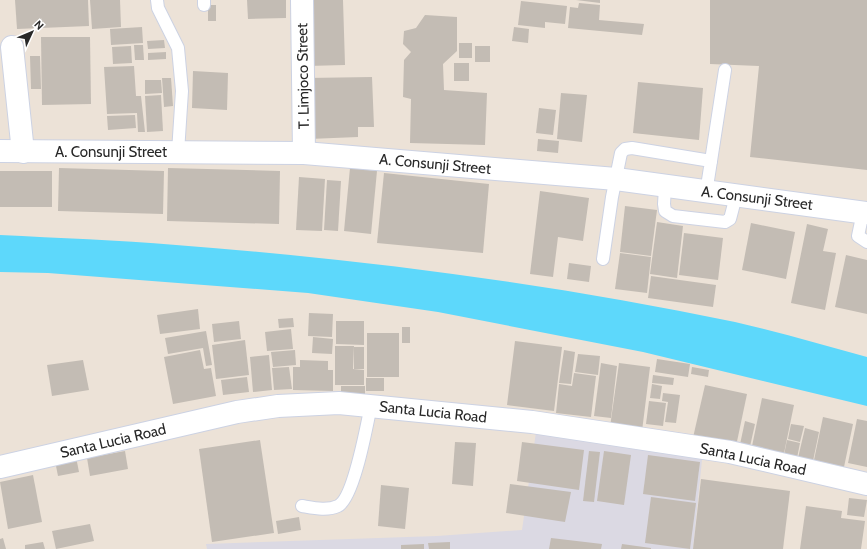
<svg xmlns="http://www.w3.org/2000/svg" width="867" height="549" font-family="Cabin,sans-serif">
<rect width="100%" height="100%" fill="#ece2d7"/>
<path fill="#dbd9e3" d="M537,425L703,450L693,549H207L206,544L437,536L522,530Z"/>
<path fill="#5dd8fb" d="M0,235C59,238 118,240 176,245C363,259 551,284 735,322C779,332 823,345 867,357V406L643,352L438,312L308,293L48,273L0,272Z"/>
<g fill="#c3bcb4">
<path d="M15,0H88L89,26L17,29Z"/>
<path d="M90,0H120L121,27L92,29Z"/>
<path d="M247,0H286V18L248,19Z"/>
<path d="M305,0H343L345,65L307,66Z"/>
<path d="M576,0H600V3Z"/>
<path d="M710,0H867V170L750,157L759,66L710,64Z"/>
<path d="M521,1L567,6L565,24L545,22V28L518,25Z"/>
<path d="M579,3L600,5L599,20L644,24L642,35L568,28L570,7L578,8Z"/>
<rect x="208" y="5" width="8" height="16"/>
<path d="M425,15L457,17V51L443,64L444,90L487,93L485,145L410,143L411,99L403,97L404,60L411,52L403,44L404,31L416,28Z"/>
<path d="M142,27L143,43L111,45L110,29Z"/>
<path d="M514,27L529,29L528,43L512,41Z"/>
<path d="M41,37H90L91,104L42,105Z"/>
<path d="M164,40L165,48L148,49L147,41Z"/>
<rect x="459" y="43" width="13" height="15"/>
<path d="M134,45H143L144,60H135Z"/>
<path d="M131,46L132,63L113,64L112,47Z"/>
<rect x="475" y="46" width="15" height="16"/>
<path d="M166,52V59L148,60V53Z"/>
<path d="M30,56H40L41,89H31Z"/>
<rect x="454" y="63" width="15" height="18"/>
<path d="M134,66L136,96H141L145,132H138L137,113L107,114L104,67Z"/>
<path d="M193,71L228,73L227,110L192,108Z"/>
<path d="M372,77L374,127H358V137L309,139L307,78Z"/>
<path d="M162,78H171L173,106L164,107Z"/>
<path d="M145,80H161L162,93L145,94Z"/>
<path d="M638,82L703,88L699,140L633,133Z"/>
<path d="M561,93L587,95L582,142L557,139Z"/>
<path d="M161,95L163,131L147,132L145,96Z"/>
<path d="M539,108L556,110L553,135L536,133Z"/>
<path d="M135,115L136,128L108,130L107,116Z"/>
<path d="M538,139L559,141L558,153L537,151Z"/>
<path d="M59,168L164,171L163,214L58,211Z"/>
<path d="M168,168L280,171L279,224L167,221Z"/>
<path d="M350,168L377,171L371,234L344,231Z"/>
<rect x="0" y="171" width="52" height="36"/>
<path d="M384,173L489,184L483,253L377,243Z"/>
<path d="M299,177L325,179L322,231L296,230Z"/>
<path d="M327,180L341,181L338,231L324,230Z"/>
<path d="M540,191L589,198L583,241L558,237L553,277L530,274Z"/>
<path d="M625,206L657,210L651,256L620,252Z"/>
<path d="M657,222L683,226L677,278L650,274Z"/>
<path d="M751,223L795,232L786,279L742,270Z"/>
<path d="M807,224L828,229L823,251L836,253L825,310L791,303Z"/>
<path d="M684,233L723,238L718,280L679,275Z"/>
<path d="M620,253L651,257L647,293L615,289Z"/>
<path d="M846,255L867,260V314L835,307Z"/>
<path d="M569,263L591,266L589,282L567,279Z"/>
<path d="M651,276L716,285L713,307L648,298Z"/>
<path d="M198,309L200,329L160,334L157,315Z"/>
<path d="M309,313L333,314L332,337L308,336Z"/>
<path d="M293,318L294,327L279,328L278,319Z"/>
<path d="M239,321L241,339L214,342L212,324Z"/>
<path d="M336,321H364V345L336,344Z"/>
<rect x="402" y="327" width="8" height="16"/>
<path d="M291,329L293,349L267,351L265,332Z"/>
<path d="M206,331L212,365L206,366L203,348L168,354L165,338Z"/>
<rect x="367" y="333" width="32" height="44"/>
<path d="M313,337L333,339L332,354L312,353Z"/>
<path d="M245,340L249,375L216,379L212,345Z"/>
<path d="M515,341L562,347L554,411L507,405Z"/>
<path d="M335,346H354L353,369L364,370V385H335Z"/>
<rect x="354" y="347" width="10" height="22"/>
<path d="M200,350L204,369L211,368L216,396L173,404L164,357Z"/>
<path d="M295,350L296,365L273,367L271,352Z"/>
<path d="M564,350L575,352L571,384L559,383Z"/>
<path d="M578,354L600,356L598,375L575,372Z"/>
<path d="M269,355L272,390L253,392L250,357Z"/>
<path d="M657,359L690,364L688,377L655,372Z"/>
<path d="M83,360L89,390L52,396L47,365Z"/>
<path d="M300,360L328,361V370H333V391L293,390V367H300Z"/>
<path d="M601,363L617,366L611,418L594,416Z"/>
<path d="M619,363L650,367L642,431L610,427Z"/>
<path d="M289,367L292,389L274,390L272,368Z"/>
<path d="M692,367L709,370L708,377L691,374Z"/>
<path d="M574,373L596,376L591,417L556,413L559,384L572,386Z"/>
<path d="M653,375L674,378L673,385L652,383Z"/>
<path d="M247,377L249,392L223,395L221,380Z"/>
<rect x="366" y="378" width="18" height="13"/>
<path d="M652,384L662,386L660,399L650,398Z"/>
<path d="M705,385L747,394L735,451L692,442Z"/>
<rect x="341" y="386" width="24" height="12"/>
<path d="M663,393L680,395L676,423L665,422L668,402L662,401Z"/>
<path d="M762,398L794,405L783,458L751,451Z"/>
<path d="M649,401L666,403L663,426L646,424Z"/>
<path d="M823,417L853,424L844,467L814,460Z"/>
<path d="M857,419L867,421V467L848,463Z"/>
<path d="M745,421L755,424L749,451L739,449Z"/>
<path d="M791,424L804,426L800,442L788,439Z"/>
<path d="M805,428L819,432L813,461L798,458Z"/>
<path d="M260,440L274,533L212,542L199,449Z"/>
<path d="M787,440L800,443L797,458L784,455Z"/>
<path d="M455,442L476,443L473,486L452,484Z"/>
<path d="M522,442L584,450L579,490L517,481Z"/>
<path d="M125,451L128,469L90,476L87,458Z"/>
<path d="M589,451L600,452L594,502L583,501Z"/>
<path d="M604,451L631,455L624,505L597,501Z"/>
<path d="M648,455L700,462L695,501L643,494Z"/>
<path d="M76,457L79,472L58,476L55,461Z"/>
<path d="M33,475L42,522L8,529L0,482Z"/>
<path d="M701,479L790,491L783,549H693Z"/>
<path d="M510,484L571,492L565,522L506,513Z"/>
<path d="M381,485L409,488L405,529L378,526Z"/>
<path d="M651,497L696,503L690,549L645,543Z"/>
<path d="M849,498L867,500L864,517L847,515Z"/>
<path d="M806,506L842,511L841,518L865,521L861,549H800Z"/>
<path d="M299,517L301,530L278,534L276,521Z"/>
<path d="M90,524L94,541L56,549L52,531Z"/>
<path d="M3,538L6,549H0V539Z"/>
<path d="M551,538L602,544L601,549H549Z"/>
<path d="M43,542L45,549H25V545Z"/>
<path d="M450,542V549H429L428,543Z"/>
<path d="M424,544V549H401V545Z"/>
<path d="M622,544L651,548V549H621Z"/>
</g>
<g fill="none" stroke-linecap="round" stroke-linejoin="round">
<defs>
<g id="service">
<path d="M157,0L158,8L178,48L182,91L178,152"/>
<path d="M204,0V5"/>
<path d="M711,161L725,70"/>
<path d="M665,187L664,204L665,211L673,216L725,222L730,219L736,196"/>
<path d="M863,212L858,236L867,242"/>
<path d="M603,259L612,197L621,153L625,149L632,148L711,161L706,193"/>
<path d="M302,506C314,508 327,511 338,506C354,498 367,424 371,405"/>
</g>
<g id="minor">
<path d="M12,47L23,152"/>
<path d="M0,467L237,412L278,406L339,403L532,422L730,452L867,484"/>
</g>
<g id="secondary">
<path d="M302,0L304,153"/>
<path d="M0,151L304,153L616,179L867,213"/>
</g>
</defs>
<use href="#service" stroke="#ccd2e3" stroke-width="14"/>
<use href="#minor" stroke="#ccd2e3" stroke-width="24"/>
<use href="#secondary" stroke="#ccd2e3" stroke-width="24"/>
<use href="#service" stroke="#fff" stroke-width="12"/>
<use href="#minor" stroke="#fff" stroke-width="22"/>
<use href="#secondary" stroke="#fff" stroke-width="22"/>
</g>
<g text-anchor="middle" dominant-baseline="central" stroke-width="3" stroke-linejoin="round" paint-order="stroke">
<g font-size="15" fill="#282828" stroke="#fff">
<text transform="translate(303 76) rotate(-91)">T. Limjoco Street</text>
<text x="111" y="152">A. Consunji Street</text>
<text transform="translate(435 164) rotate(5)">A. Consunji Street</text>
<text transform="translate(757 198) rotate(7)">A. Consunji Street</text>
<text transform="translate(433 412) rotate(6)">Santa Lucia Road</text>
<text transform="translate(113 441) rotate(-13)">Santa Lucia Road</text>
<text transform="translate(753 459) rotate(12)">Santa Lucia Road</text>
</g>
</g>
<g transform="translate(32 32) rotate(46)" stroke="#ffffff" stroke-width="3" paint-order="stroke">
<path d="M0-3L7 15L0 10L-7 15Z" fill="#282828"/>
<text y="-6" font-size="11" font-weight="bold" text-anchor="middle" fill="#282828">N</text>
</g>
</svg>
